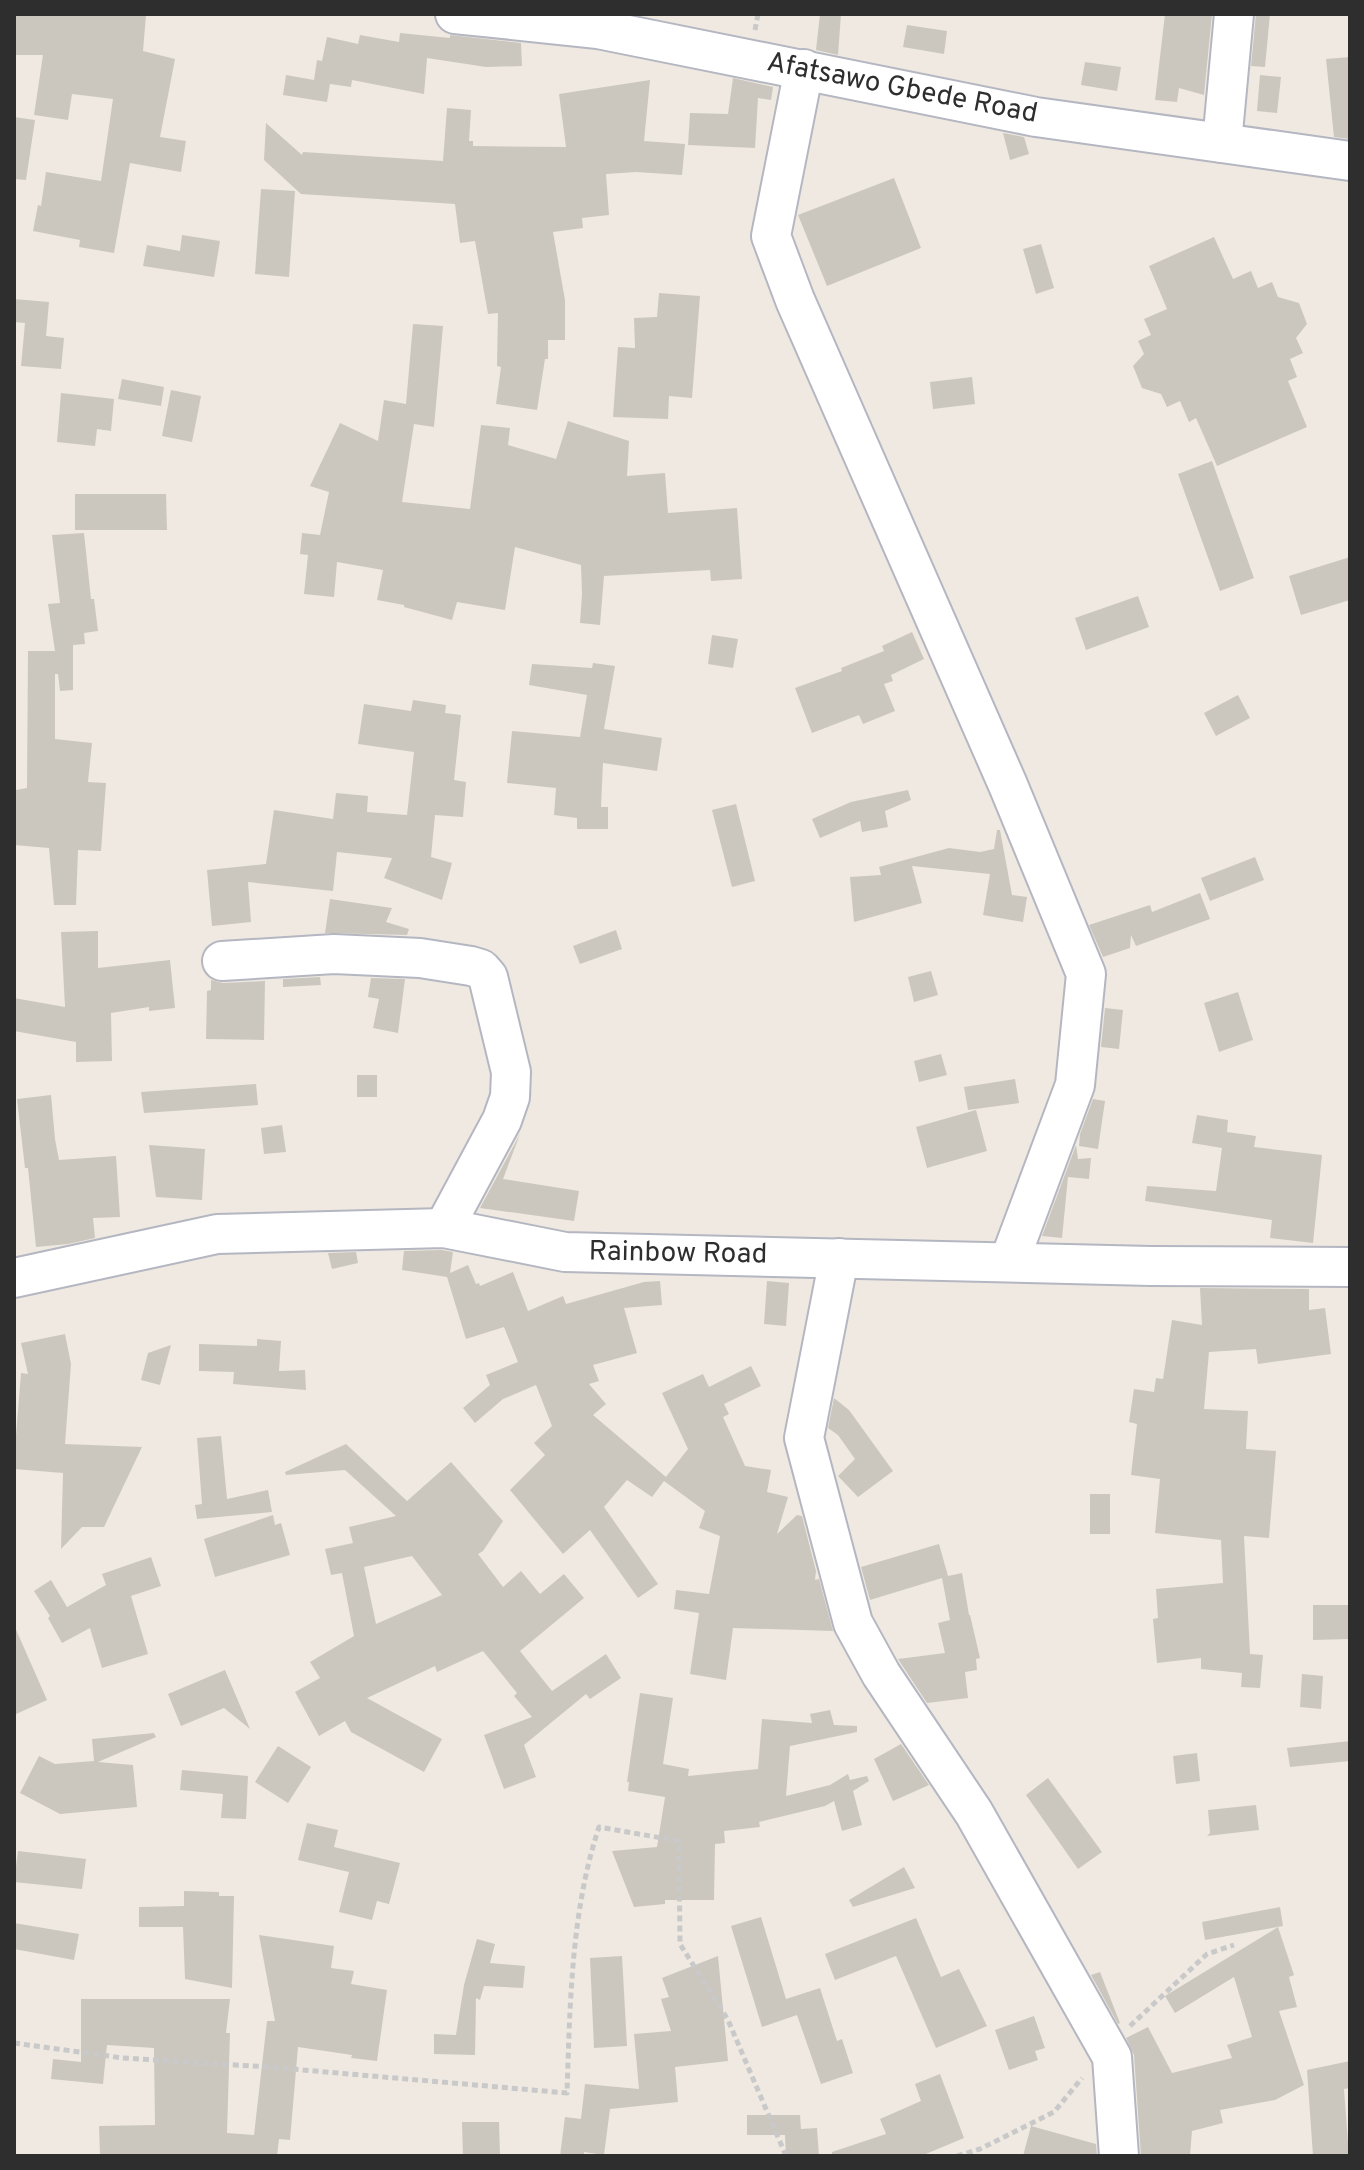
<svg xmlns="http://www.w3.org/2000/svg" width="1364" height="2170" font-family="Overpass,sans-serif">
<rect width="100%" height="100%" fill="#efe9e1"/>
<g fill="#cbc7bf" fill-rule="evenodd">
<path d="M14,14L146,15L143,51L175,59L160,137L186,141L181,172L130,163L114,253L79,247L80,240L33,231L38,205L41,206L46,172L101,181L113,99L72,94L68,120L34,115L43,55H14Z"/>
<path d="M820,14H841L838,55L816,50Z"/>
<path d="M1165,14H1212L1204,95L1179,88L1177,102L1155,100Z"/>
<path d="M1256,14H1270L1265,67L1251,66Z"/>
<path d="M907,25L947,31L944,54L903,47Z"/>
<path d="M400,33L450,38V35L521,43L522,66L486,67L427,58L424,94L352,80L351,87L330,84L327,102L283,95L286,75L314,80L317,60L322,61L327,37L358,44L360,35L399,42Z"/>
<path d="M1350,57V139L1334,137L1326,59Z"/>
<path d="M1085,62L1121,67L1117,91L1081,85Z"/>
<path d="M1260,75L1281,77L1277,113L1257,111Z"/>
<path d="M733,78L773,87L771,100L758,98L755,148L688,145L690,113L728,114Z"/>
<path d="M650,80L644,141L685,144L682,175L636,172L606,174L609,215L582,218L583,228L553,232L565,300V340H548V359H545L537,410L496,404L501,367L497,366L498,313L488,314L475,241L460,243L455,204L301,194L264,160L266,123L302,155L303,152L443,161L447,108L471,110L469,141H473V146L566,147L559,94Z"/>
<path d="M14,117L35,120L26,180L14,179Z"/>
<path d="M1003,133L1024,137L1029,154L1010,160Z"/>
<path d="M894,178L921,248L827,286L798,215Z"/>
<path d="M261,189L295,191L289,277L255,274Z"/>
<path d="M182,235L220,241L214,277L143,266L147,245L180,251Z"/>
<path d="M1214,237L1233,279L1251,271L1258,288L1272,282L1278,297L1299,303L1307,324L1296,338L1303,353L1290,359L1297,377L1288,381L1307,427L1217,466L1196,418L1189,422L1180,401L1167,407L1161,394L1142,388L1133,366L1144,354L1138,341L1151,335L1144,319L1167,309L1149,266Z"/>
<path d="M1041,244L1054,288L1036,294L1023,249Z"/>
<path d="M659,293L700,296L692,398L669,396L668,419L613,417L618,347L635,348L634,318L657,317Z"/>
<path d="M14,299L49,302L46,336L64,338L61,369L21,366L25,323L14,322Z"/>
<path d="M413,324L443,326L434,427L414,424L402,502L470,509L481,425L510,428L508,445L556,459L568,421L629,441L627,476L665,473L668,513L737,508L742,579L711,581L710,570L604,576L600,625L580,623L582,594L581,565L515,547L505,610L457,602L452,620L404,607V605L377,600L383,570L337,562L334,597L304,594L308,555L300,554L302,533L320,535L329,492L310,486L340,423L378,441L384,400L406,404Z"/>
<path d="M972,377L975,404L933,409L930,382Z"/>
<path d="M122,379L164,387L161,406L118,399Z"/>
<path d="M171,390L201,396L192,442L162,436Z"/>
<path d="M61,393L114,399L111,431L97,429L95,446L57,442Z"/>
<path d="M1212,461L1254,578L1220,591L1178,474Z"/>
<path d="M75,494H166L167,530H75Z"/>
<path d="M84,533L91,599H94L98,631L84,633L85,644L73,645V690L60,691L58,674H55V739L92,743L88,782L106,783L101,851L78,850L76,905H54L49,848L14,845V810L16,790L27,788L28,651H55L48,604L60,603L52,535Z"/>
<path d="M1350,557V600L1301,615L1289,576Z"/>
<path d="M1138,596L1149,627L1086,650L1075,618Z"/>
<path d="M912,632L924,659L891,675L893,681L884,684L895,711L863,724L859,715L812,733L795,688L842,671L841,668L884,651L882,646Z"/>
<path d="M712,635L738,639L733,668L708,664Z"/>
<path d="M593,663L615,666L604,729L662,738L657,771L603,763L601,807H608V829H577V818L554,815L556,788L507,783L512,731L580,737L587,695L529,685L532,664L592,668Z"/>
<path d="M1238,695L1250,718L1216,736L1204,713Z"/>
<path d="M413,700L446,705L445,713L461,715L454,780L466,782L463,817L435,815L431,857L452,863L442,900L384,878L392,858L337,852L333,891L248,882L251,922L212,926L207,870L266,864L274,810L333,819L336,793L368,796L367,812L407,815L414,752L358,744L364,704L411,711Z"/>
<path d="M908,790L911,800L885,811L888,827L862,832L860,821L820,838L812,819L851,802Z"/>
<path d="M736,804L755,881L732,887L712,810Z"/>
<path d="M997,830H1000L1012,895L1027,897L1023,922L983,915L990,874L912,866L922,903L854,922L850,877L881,875L879,867L949,848L980,852L994,849Z"/>
<path d="M1255,857L1264,880L1210,901L1201,878Z"/>
<path d="M1200,893L1210,919L1136,946L1131,935L1130,948L1103,957L1089,925L1150,905L1152,912Z"/>
<path d="M330,899L392,908L386,922L409,929L407,935L325,933Z"/>
<path d="M616,930L622,949L580,964L573,946Z"/>
<path d="M98,931V968L170,960L175,1008L149,1011V1007L111,1013L112,1061L76,1062V1042L14,1031V998L65,1007L61,932Z"/>
<path d="M931,971L938,995L914,1002L908,977Z"/>
<path d="M320,977L321,985L283,987V979Z"/>
<path d="M371,978L405,979L398,1033L373,1028L379,999L368,997Z"/>
<path d="M211,980L223,983L265,981L264,1040L206,1039L207,991L211,990Z"/>
<path d="M1238,992L1253,1040L1219,1052L1204,1003Z"/>
<path d="M1105,1008L1123,1010L1119,1049L1101,1047Z"/>
<path d="M941,1054L947,1075L919,1082L914,1061Z"/>
<rect x="357" y="1075" width="20" height="22"/>
<path d="M1015,1079L1019,1103L968,1110L964,1087Z"/>
<path d="M256,1084L258,1105L144,1113L141,1092Z"/>
<path d="M51,1095L55,1139L59,1160L116,1156L120,1217L93,1218L95,1238L68,1244L36,1247L28,1168H25L17,1099Z"/>
<path d="M1093,1099L1105,1101L1098,1149L1079,1146L1080,1134Z"/>
<path d="M976,1110L987,1151L927,1168L916,1127Z"/>
<path d="M1197,1115L1228,1120L1227,1132L1256,1136L1254,1147L1322,1155L1313,1243L1270,1238L1272,1220L1145,1201L1147,1186L1216,1191L1222,1148L1192,1143Z"/>
<path d="M282,1125L286,1152L264,1154L261,1128Z"/>
<path d="M520,1134L503,1179L579,1191L574,1221L480,1208Z"/>
<path d="M149,1145L205,1149L202,1200L156,1197Z"/>
<path d="M1076,1145L1078,1159L1091,1158L1089,1179L1068,1177L1062,1238L1042,1236Z"/>
<path d="M442,1250L453,1252L450,1273L468,1265L476,1284L479,1283L480,1286L513,1272L528,1311L563,1296L566,1304L644,1282L660,1281L662,1305L624,1308L637,1353L593,1365L599,1381L589,1384L606,1404L593,1415L666,1477L665,1478L688,1449L662,1393L703,1374L709,1387L751,1366L761,1386L724,1404L729,1414L723,1417L745,1466L771,1470L767,1492L788,1497L777,1534L797,1515L802,1516L816,1571L815,1580L819,1579L833,1631L733,1628L726,1680L690,1674L699,1613L674,1609L676,1590L709,1594L720,1536L699,1528L705,1511L664,1481L652,1497L627,1480L604,1507L658,1584L638,1598L590,1530L563,1554L510,1490L545,1455L534,1443L552,1426L536,1385L503,1399L475,1423L463,1408L490,1385L486,1375L518,1362L504,1327L466,1339L447,1277L402,1270L404,1251Z"/>
<path d="M356,1252L358,1263L332,1269L328,1253Z"/>
<path d="M767,1281L789,1283L786,1326L764,1324Z"/>
<path d="M1200,1288L1309,1289V1310L1325,1308L1331,1354L1258,1364L1256,1349L1209,1352L1204,1409L1248,1411L1246,1449L1276,1451L1269,1538L1244,1536L1250,1654L1263,1655L1260,1688L1241,1687L1242,1673L1201,1669V1658L1157,1663L1153,1619L1158,1618L1156,1589L1223,1583L1221,1540L1155,1533L1160,1479L1131,1475L1137,1424L1129,1422L1134,1389L1154,1392L1156,1378L1163,1379L1172,1320L1202,1325Z"/>
<path d="M65,1334L71,1364L65,1444L142,1447L104,1527H82L61,1549L63,1473L14,1469V1460L21,1373L28,1374L21,1343Z"/>
<path d="M257,1339L281,1341L279,1371L305,1370L306,1390L233,1384L234,1372L199,1371V1344L257,1346Z"/>
<path d="M171,1345L160,1385L141,1380L148,1353Z"/>
<path d="M834,1398L849,1410L893,1471L858,1497L838,1476L855,1459L838,1435L828,1428Z"/>
<path d="M221,1436L227,1499L268,1490L272,1512L197,1519L195,1505L202,1504L197,1438Z"/>
<path d="M346,1444L407,1501L451,1462L503,1521L483,1551L478,1554L503,1587L521,1571L540,1594L564,1574L584,1598L520,1651L552,1691L606,1654L621,1678L590,1699L586,1694L524,1745L536,1777L504,1789L484,1735L532,1717L514,1696L517,1693L483,1651L437,1672L435,1666L367,1698L442,1739L424,1772L351,1732L345,1721L319,1736L295,1692L320,1678L310,1662L354,1636L342,1573L331,1575L325,1549L353,1543L349,1527L396,1516L345,1470L286,1475L285,1472ZM412,1556L442,1595L376,1624L364,1567Z"/>
<rect x="1090" y="1494" width="20" height="40"/>
<path d="M273,1515L275,1525L281,1523L290,1555L215,1577L204,1539Z"/>
<path d="M939,1544L948,1576L962,1573L969,1615H970L980,1658L976,1659L977,1670L965,1672L968,1698L927,1703L898,1659L945,1653L938,1623L950,1620L942,1578L870,1600L861,1567Z"/>
<path d="M151,1557L161,1586L131,1596L148,1654L102,1668L90,1628L62,1643L48,1618L50,1616L34,1591L51,1580L67,1607L106,1585L102,1574Z"/>
<path d="M1313,1605H1350V1639L1313,1640Z"/>
<path d="M14,1625L47,1700L14,1715Z"/>
<path d="M225,1670L250,1729L224,1708L181,1726L168,1694Z"/>
<path d="M1302,1674L1323,1676L1321,1709L1300,1707Z"/>
<path d="M640,1693L673,1698L663,1764L689,1769L688,1776L758,1769L762,1719L812,1723L810,1714L830,1710L834,1725L857,1726V1732L790,1746L786,1796L830,1785L848,1774L850,1780L867,1776L869,1781L853,1791L862,1825L842,1831L834,1801L825,1806L759,1822L760,1827L724,1831L725,1843L715,1844L714,1900H665V1904L634,1907L612,1851L657,1847L665,1797L628,1791L629,1782H627Z"/>
<path d="M154,1733L156,1737L98,1762L133,1765L137,1807L60,1814L20,1793L39,1756L55,1764L94,1761L92,1739Z"/>
<path d="M1350,1741V1761L1290,1767L1287,1748Z"/>
<path d="M901,1744L929,1785L893,1801L874,1759Z"/>
<path d="M278,1746L311,1767L288,1803L255,1782Z"/>
<path d="M1197,1753L1200,1781L1176,1784L1173,1756Z"/>
<path d="M182,1770L248,1776L246,1819L221,1818L223,1794L180,1790Z"/>
<path d="M1048,1778L1102,1852L1078,1869L1026,1795Z"/>
<path d="M1256,1805L1259,1830L1207,1836L1210,1833L1208,1810Z"/>
<path d="M307,1823L338,1830L334,1847L400,1863L389,1904L377,1901L372,1920L339,1912L349,1872L298,1860Z"/>
<path d="M18,1851L86,1859L82,1889L14,1882Z"/>
<path d="M904,1867L915,1888L853,1907L849,1900Z"/>
<path d="M184,1891L219,1892V1896H234L232,1988L185,1979L183,1927H139V1907L184,1906Z"/>
<path d="M1280,1907L1283,1926L1205,1940L1202,1922Z"/>
<path d="M761,1917L786,1999L820,1988L837,2041L842,2039L853,2073L821,2084L797,2015L762,2027L731,1926Z"/>
<path d="M916,1918L941,1977L959,1969L987,2026L936,2048L896,1956L835,1980L825,1954Z"/>
<path d="M14,1923L79,1934L74,1960L14,1949Z"/>
<path d="M1278,1927L1294,1975L1289,1977L1297,2007L1279,2011L1304,2085L1275,2100L1220,2110L1223,2123L1192,2131L1190,2156H1141L1134,2055L1126,2038L1148,2027L1172,2073L1232,2058L1227,2045L1252,2037L1234,1977L1175,2013L1165,1996Z"/>
<path d="M259,1935L334,1946L331,1968L354,1971L351,1984L387,1990L377,2061L351,2058L352,2055L298,2047L290,2140L279,2139L277,2156H100L99,2126L155,2125L154,2048L107,2045L103,2084L51,2079L53,2059L81,2062V1999H230L226,2033H230L227,2133L254,2135L267,2021H275Z"/>
<path d="M477,1939L495,1944L490,1963L525,1966L523,1988L484,1986L480,2000L476,1998L475,2055L434,2054V2034L456,2035L464,1985Z"/>
<path d="M622,1956L627,2046L594,2048L590,1958Z"/>
<path d="M718,1956L728,2061L675,2067L678,2102L610,2109L604,2155L584,2152V2156H560L565,2117L581,2119L585,2084L639,2089L634,2034L671,2031L661,1999L669,1997L662,1978Z"/>
<path d="M1100,1972L1120,2023L1118,2024L1091,1975Z"/>
<path d="M1034,2016L1045,2048L1035,2051L1038,2060L1009,2070L995,2030Z"/>
<path d="M1350,2061V2088L1344,2089L1349,2156H1313L1307,2070Z"/>
<path d="M940,2074L964,2138L921,2156H832V2152L886,2134L880,2119L921,2101L915,2084Z"/>
<path d="M747,2115H800L801,2129L817,2128L819,2156H786L785,2135H747Z"/>
<path d="M462,2122H499L500,2156H463Z"/>
<path d="M1031,2126L1096,2144L1097,2156H1023Z"/>
</g>
<g fill="none" stroke-linecap="round" stroke-linejoin="round">
<defs>
<g id="minor">
<path d="M455,14L598,29L1036,117L1350,161"/>
<path d="M804,69L771,236L795,300L1008,785L1086,974L1075,1085L1009,1262"/>
<path d="M1222,143L1234,14"/>
<path d="M222,961L334,954L420,958L471,966L481,969L488,977L511,1072L510,1097L502,1120L444,1228"/>
<path d="M839,1258L804,1438L853,1623L881,1674L974,1813L1112,2057L1119,2156"/>
<path d="M14,1278L217,1234L444,1228L565,1252L1151,1266L1350,1267"/>
</g>
</defs>
<use href="#minor" stroke="#b4b7c1" stroke-width="42"/>
<g stroke="#c9c9c9" stroke-width="5" stroke-dasharray="6 4" stroke-linecap="butt">
<path d="M755,30L758,14"/>
<path d="M1130,2026L1207,1954L1234,1945"/>
<path d="M14,2043L123,2058L269,2067L567,2093C570,2005 571,1911 599,1827L679,1841L680,1944L728,2020L786,2156"/>
<path d="M957,2156L980,2149L1054,2112L1082,2078"/>
</g>
<use href="#minor" stroke="#fff" stroke-width="38"/>
</g>
<g text-anchor="middle" dominant-baseline="central" stroke-width="7" stroke-linejoin="round" paint-order="stroke">
<g font-size="28" fill="#2e2e2e" stroke="#fff">
<text transform="translate(902 89) rotate(11)">Afatsawo Gbede Road</text>
<text transform="translate(678 1254) rotate(1)">Rainbow Road</text>
</g>
</g>
<rect width="1364" height="2170" fill="none" stroke="#2e2e2e" stroke-width="32"/>
</svg>
